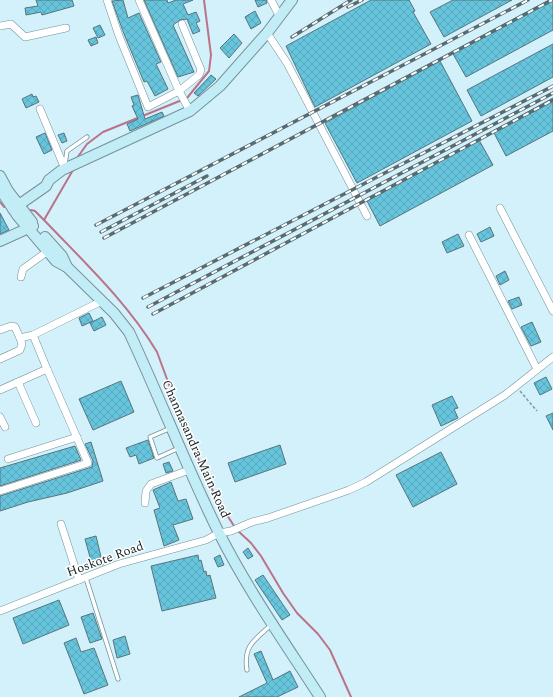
<svg xmlns="http://www.w3.org/2000/svg" width="553" height="697" font-family="Spectral,serif">
<defs>
<pattern id="building-cross-hatch" width="8" height="8" patternUnits="userSpaceOnUse"><rect width="8" height="8" fill="#66c5dc"/><path d="M0 0l8 8M0 8l8-8" fill="none" stroke="#58a9bd"/></pattern>
</defs>
<rect width="100%" height="100%" fill="#d2f1fa"/>
<g fill="none" stroke-linecap="round" stroke-linejoin="round">
<g stroke="#bb7389" stroke-width="2">
<path d="M187,98L209,71L211,55L204,0"/>
<path d="M77,158L87,144L103,132L182,100"/>
<path d="M0,202L4,207"/>
<path d="M31,210L35,211L44,220C84,262 127,302 157,352L188,436L216,498L236,529L251,543L261,556L283,593L297,613L318,634L330,650L351,697"/>
<path d="M44,220L73,170"/>
</g>
</g>
<g fill="url(#building-cross-hatch)" stroke="#58747c">
<path d="M36,0H72L74,6L42,15L41,12L26,15L25,8L38,6Z"/>
<path d="M123,0L128,18L139,13L161,62L156,64L168,89L155,96L147,81L144,82L124,34L112,1Z"/>
<path d="M144,0H167L168,3L176,0H193L183,4L188,15L196,12L200,21L196,23L200,31L193,34L187,19L180,20L173,25L194,72L178,77Z"/>
<path d="M255,0H266L267,3L258,7Z"/>
<path d="M371,0H409L415,11L413,12L431,44L315,107L286,46Z"/>
<path d="M453,0H512L444,37L430,12Z"/>
<path d="M549,0H553V30L466,77L452,52Z"/>
<path d="M255,11L261,23L251,29L245,17Z"/>
<path d="M100,25L105,35L98,38L93,28Z"/>
<path d="M234,34L242,43L229,58L220,48Z"/>
<path d="M96,37L98,43L91,46L88,40Z"/>
<path d="M553,44V77L481,116L467,90Z"/>
<path d="M440,61L472,121L357,183L325,123Z"/>
<path d="M211,75L216,79L198,96L194,93Z"/>
<path d="M32,94L33,97L36,96L39,102L26,108L22,99Z"/>
<path d="M138,95L145,119L162,112L164,116L130,131L127,124L138,119L132,106L134,105L131,97Z"/>
<path d="M553,98V131L506,156L493,131Z"/>
<path d="M45,133L52,150L44,154L36,137Z"/>
<path d="M64,133L67,141L62,143L58,135Z"/>
<path d="M479,140L493,165L380,226L367,201Z"/>
<path d="M0,213L9,230L0,234Z"/>
<path d="M490,227L494,236L481,242L477,234Z"/>
<path d="M458,234L464,246L447,253L442,242Z"/>
<path d="M505,271L509,280L500,285L496,276Z"/>
<path d="M519,297L522,305L512,309L508,301Z"/>
<path d="M89,313L93,321L82,326L79,318Z"/>
<path d="M102,317L106,325L94,331L90,323Z"/>
<path d="M532,322L541,342L531,346L521,327Z"/>
<path d="M546,377L552,389L540,395L534,383Z"/>
<path d="M121,381L134,412L93,430L79,399Z"/>
<path d="M452,396L458,408L454,409L458,418L441,426L432,405Z"/>
<path d="M553,413V430L546,416Z"/>
<path d="M148,440L154,458L139,464L136,455L130,457L126,448Z"/>
<path d="M91,442L103,481L67,493L28,502L0,511V496L92,467L93,461L85,444Z"/>
<path d="M280,445L286,464L235,482L228,463Z"/>
<path d="M75,446L81,460L0,486V468Z"/>
<path d="M441,452L457,484L413,507L396,475Z"/>
<path d="M169,462L173,471L166,473L163,464Z"/>
<path d="M171,482L178,501L186,499L193,519L173,525L179,540L164,546L154,510L160,508L153,490Z"/>
<path d="M96,536L103,565L93,568L85,539Z"/>
<path d="M248,548L253,556L248,559L243,552Z"/>
<path d="M198,555L199,561L201,560L204,572L206,571L207,576L210,575L216,598L162,611L151,566Z"/>
<path d="M220,555L224,565L218,567L214,558Z"/>
<path d="M263,575L290,615L282,620L255,580Z"/>
<path d="M59,600L69,625L23,644L13,618Z"/>
<path d="M93,613L102,639L90,643L81,617Z"/>
<path d="M125,636L130,654L117,658L113,640Z"/>
<path d="M76,638L81,652L94,648L108,685L84,694L64,643Z"/>
<path d="M261,651L273,680L290,671L298,687L277,697H239L267,683L254,654Z"/>
</g>
<g fill="none" stroke-linecap="round" stroke-linejoin="round">
<defs>
<g id="lane">
<path d="M65,164L67,151L87,137"/>
<path d="M171,428L150,437L157,458L179,448"/>
<path d="M86,578L118,679"/>
<path d="M247,670C243,645 255,640 272,624"/>
</g>
<g id="street">
<path d="M107,0L119,36L148,107L179,91L139,0"/>
<path d="M271,0L279,15"/>
<path d="M182,24L201,70L199,75L179,91L190,111"/>
<path d="M0,26L11,24L25,37L66,28"/>
<path d="M267,33L287,63L367,216"/>
<path d="M40,109L65,169"/>
<path d="M500,208L553,311"/>
<path d="M469,235L537,369"/>
<path d="M21,277L23,269L48,251"/>
<path d="M0,330L11,326L15,327L20,338L33,335"/>
<path d="M0,359L20,350L22,344L20,338"/>
<path d="M18,382L36,423"/>
<path d="M0,390L47,369L33,335L102,301"/>
<path d="M0,417L5,427"/>
<path d="M8,459L77,437"/>
<path d="M0,491L88,463L47,369"/>
<path d="M145,503L146,491L151,484L189,470"/>
<path d="M61,524L79,580"/>
<path d="M0,611L119,564L206,540L219,533L231,531L252,522L268,518L349,490L366,482L505,395L553,357"/>
</g>
<g id="secondary">
<path d="M0,176L8,191L32,222"/>
<path d="M0,189L17,215L56,261L67,267L114,313L129,332C160,398 186,466 218,531C247,589 285,643 320,697"/>
<path d="M13,209L46,186L49,180L62,170L190,111L220,86L267,33L292,0"/>
<path d="M45,237L62,256L67,267"/>
<path d="M0,241L33,226"/>
</g>
</defs>
<use href="#lane" stroke="#75929a" stroke-width="5"/>
<use href="#street" stroke="#75929a" stroke-width="8"/>
<use href="#secondary" stroke="#75929a" stroke-width="12"/>
<path stroke="#7f969c" stroke-width="1.5" stroke-dasharray="3 2" stroke-linecap="butt" d="M520,391L537,411"/>
<use href="#lane" stroke="#fff" stroke-width="3.5"/>
<use href="#street" stroke="#fff" stroke-width="7"/>
<use href="#secondary" stroke="#c2edf6" stroke-width="10"/>
<defs>
<g id="rail">
<path d="M348,7L362,0"/>
<path d="M292,37L351,0"/>
<path d="M96,225L528,0"/>
<path d="M101,232L207,176"/>
<path d="M104,238L552,0"/>
<path d="M143,298L553,86"/>
<path d="M148,307L553,93"/>
<path d="M153,314L553,100"/>
</g>
</defs>
<use href="#rail" stroke="#586b70" stroke-width="3.5"/>
<use href="#rail" stroke="#fff" stroke-width="2" stroke-dasharray="6" stroke-linecap="butt"/>
</g>
<g text-anchor="middle" dominant-baseline="central" stroke-width="3" stroke-linejoin="round" paint-order="stroke">
<g font-size="13" fill="#182427" stroke="#fff">
<text transform="translate(196 449) rotate(66)">Channasandra Main Road</text>
<text transform="translate(105 559) rotate(-20)">Hoskote Road</text>
</g>
</g>
</svg>
